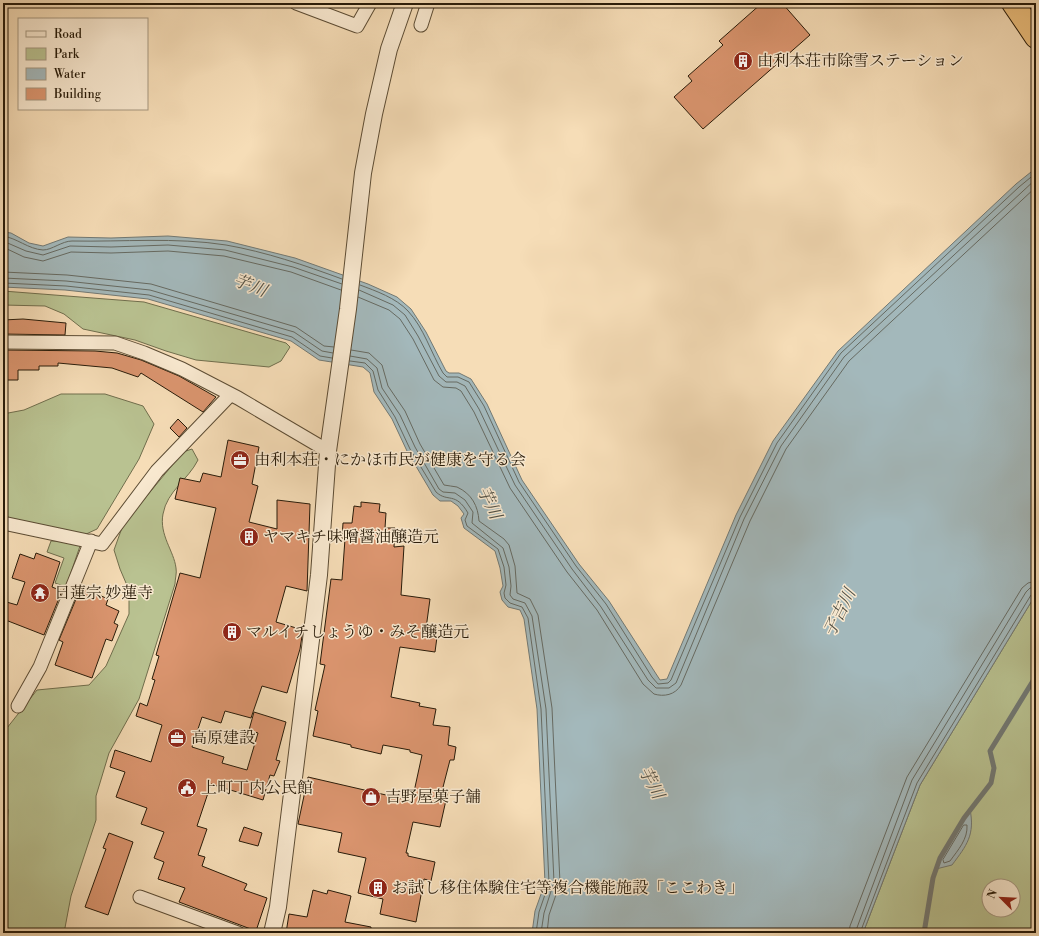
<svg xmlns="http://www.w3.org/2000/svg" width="1039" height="936" font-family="'Libre Bodoni','Noto Serif JP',serif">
<rect width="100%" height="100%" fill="#f6ddb7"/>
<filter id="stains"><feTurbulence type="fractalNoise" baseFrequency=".005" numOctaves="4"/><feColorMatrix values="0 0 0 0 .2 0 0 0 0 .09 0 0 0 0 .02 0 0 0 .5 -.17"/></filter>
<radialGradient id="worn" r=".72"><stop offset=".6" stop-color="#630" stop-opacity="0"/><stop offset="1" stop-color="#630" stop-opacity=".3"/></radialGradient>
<g fill="#b9c291" stroke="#706e4d" fill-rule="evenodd">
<path d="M3,291L144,302L286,343L290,347L281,361L269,367L196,360L166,351L135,340L83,329L64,314L45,306L3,305Z"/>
<path d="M61,394H105L143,406L154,424L139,459L97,529L84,535L3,519V414L24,410Z"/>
<path d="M192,449L198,460C188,480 167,491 163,514C159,535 174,551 176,568C177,573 175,579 175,584L139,699L109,753L96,796V820L71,896L64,933H3V850L6,843L8,810L3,795V733L37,690L89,685L106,666L129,614V590L120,569L114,550L123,525L183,452Z"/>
<path d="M51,541H66L80,546L66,587L55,583L64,558L47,552Z"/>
<path d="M1036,594V933H863L920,785ZM989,886H1013V910H989Z"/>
</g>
<g fill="#a3b8bb" stroke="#727974">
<path d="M1036,168V594L920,785L863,933H532L535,911L545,883L537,709L524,619L520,610L508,607L502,600L500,592L503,586L500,568L495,551L464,528L461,518L464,514L458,506L451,501H440L433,495L407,451L392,419L374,392L370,373L363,367L319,360L291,341L148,299L65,290L3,287V232L11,233L29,243L43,246L68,237L111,238L168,236L227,241L295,258L368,284L397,297L411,309L426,332L446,371L449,373H459L471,379L487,404L522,480L579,564L609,601L660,680L667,679L736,515L773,441L838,351L1016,184Z"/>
<path d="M970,809C975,835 967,845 952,865L936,869L940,858Z"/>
</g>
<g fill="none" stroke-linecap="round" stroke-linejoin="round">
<g stroke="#666a62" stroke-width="1">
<path d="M3,236C17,238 28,249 43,250C52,250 62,241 72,241C122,242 176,237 226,245C266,252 304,265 342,279"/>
<path d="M3,241L26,251L43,255L70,246L111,247L168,245L225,250L293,267L342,284"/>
<path d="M3,247L24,257L43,261L71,252L111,253L168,251L224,256L291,272L341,290"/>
<path d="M3,272L67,275L151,284L296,327L324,346L334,347"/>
<path d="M3,278L66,281L150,290L294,332L322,351L333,353"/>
<path d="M3,283L66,286L149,295L292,337L320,356L332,358"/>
<path d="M360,285C376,291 396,298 408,311C424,328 431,353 443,373L447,377H458L469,382L484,406L519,482L576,566L606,604L652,677L658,684L668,683L671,680L740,517L777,443L841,353L1019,187L1036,173"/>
<path d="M359,290L393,305L405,315L418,336L439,376L446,382H457L465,386L479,409L515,485L572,569L601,607L648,680L656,688H669L676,683L744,519L781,446L844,357L1036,179"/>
<path d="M358,297L389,310L400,319L413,339L434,380L443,387L456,388L461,391L474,412L510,488L567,572L597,610L643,684L654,694C664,697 675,695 681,685L750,521L786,449L849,361L1036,187"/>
<path d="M351,350L369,353L382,365L388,386L405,411L420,444L444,485C448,486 453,486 457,487C472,494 478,506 479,521L504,539L509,545L515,566L517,593L530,599L538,615L552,708L560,883L549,915L547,933"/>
<path d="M350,356L367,359L377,368L382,388L400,415L415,447L439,489L443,492L455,493L465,500L473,512L472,523L503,548L509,567L511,586L510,595L513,599L525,603L532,616L546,709L554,882L544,913L541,933"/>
<path d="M350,361L365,363L373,371L378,390L395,417L410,449L436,492C448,503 455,491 468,513L465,520L467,526L498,549L504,567L506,585L504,593L505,598L510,603L522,607L528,618L541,709L549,883L539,912L536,933"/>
<path d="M964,825H967C968,839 958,850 950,861L944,863L943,860Z"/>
<path d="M849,933L850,926L907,777L1022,588L1028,583L1036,581"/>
<path d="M855,933L912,780L1026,592L1030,588L1036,587"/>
<path d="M860,933L917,783L1031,595L1036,592"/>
</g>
<path stroke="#727974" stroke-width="5" d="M924,933L933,878L940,858L964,818L991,783L994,768L990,751L1036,676"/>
</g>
<g fill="#db956f" stroke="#281b09">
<path d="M762,3H782L810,35L703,129L674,97L692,81L688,76L723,45L719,41Z"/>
<path d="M23,319L66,323L65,335L3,334V320Z"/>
<path d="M3,350L95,351L117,353L141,360L179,376L216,397L203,412L141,373L138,377L112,368L58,363V366H39V370H18V380H3Z"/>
<path d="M178,419L187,428L179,437L170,428Z"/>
<path d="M228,440L259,447L252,484L258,486L249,522L277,529V500L310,504L307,591L286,586L276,622L303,630L300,649L287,693L262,686L251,718L225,711L221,723L202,717L192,747L224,757L222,763L247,770L258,733L249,730L254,712L286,722L276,760L280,761L274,776L270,775L263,800L211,784L197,826L207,829L198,855L205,857L202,866L247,884L244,890L267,898L256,931L179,902L185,888L158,879L164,862L154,858L164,832L141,824L147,808L116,797L125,772L110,767L115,750L151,762L162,725L136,716L140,703L147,706L155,680L152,679L159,656L156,655L180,573L200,578L216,508L175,499L180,478L200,482L203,473L221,477Z"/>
<path d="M361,502L380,504L379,512L386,513L385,528H395L394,547L404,546L401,595L430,599L425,636L437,637L435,652L400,647L391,697L420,703L419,706L436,709L433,725L450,727L448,745L456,747L454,760H450L442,791H448L440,827L413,822L406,853H408V856L435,862L431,881L424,879L416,922L380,914L383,899L358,893L366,858L338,852L342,833L298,824L308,777L412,801L422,755L410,752V750L383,745L381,754L351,747V745L313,736L318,711L315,710L325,665L320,664L331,579L342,580L345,539L342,538L343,523H352L354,506L361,507Z"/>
<path d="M36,553L60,562L52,587L62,591L44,635L3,619V601L17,605L25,582L12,578L20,554L34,559Z"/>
<path d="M81,587L108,599L106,605L119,611L114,623L118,625L112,641L106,639L92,678L55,665L63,642L59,640Z"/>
<path d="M244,827L262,833L258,846L239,841Z"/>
<path d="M109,833L133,842L108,915L85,907L106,849L103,848Z"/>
<path d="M313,890L327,894L328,890L351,896L345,922L371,927V933H286L289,914L307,917Z"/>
</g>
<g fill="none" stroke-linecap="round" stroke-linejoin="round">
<defs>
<g id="minor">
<path d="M296,3L357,26L370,3"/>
<path d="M421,25L428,3"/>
<path d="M3,342L115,343L144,353L182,369L238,398L328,451"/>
<path d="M3,523L102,544L157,471L230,395"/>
<path d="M18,706L40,667L91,541"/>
<path d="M140,897L238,933"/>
</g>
<path id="tertiary" d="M272,933L278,907L319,575L328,451L348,309L363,173L374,114L389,49L405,3"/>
<path id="trunk" d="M1013,3L1036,37"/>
</defs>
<use href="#minor" stroke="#5c4c34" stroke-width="15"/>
<use href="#tertiary" stroke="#5c4c34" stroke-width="18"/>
<use href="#trunk" stroke="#281b09" stroke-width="24"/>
<use href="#minor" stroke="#f9e9d0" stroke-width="13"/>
<use href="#tertiary" stroke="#f9e9d0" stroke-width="16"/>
<use href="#trunk" stroke="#ebbe7c" stroke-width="22"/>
</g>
<defs>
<symbol id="building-disc" viewBox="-11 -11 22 22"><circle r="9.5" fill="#8f2418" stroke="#f9e9d0"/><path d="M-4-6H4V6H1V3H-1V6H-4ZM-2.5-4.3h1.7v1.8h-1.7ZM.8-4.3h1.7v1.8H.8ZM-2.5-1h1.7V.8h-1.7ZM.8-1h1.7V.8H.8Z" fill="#fff"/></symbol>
<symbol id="office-disc" viewBox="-11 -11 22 22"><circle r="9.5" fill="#8f2418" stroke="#f9e9d0"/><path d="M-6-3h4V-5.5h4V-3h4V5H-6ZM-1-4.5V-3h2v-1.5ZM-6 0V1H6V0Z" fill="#fff"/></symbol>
<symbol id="temple-disc" viewBox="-11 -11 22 22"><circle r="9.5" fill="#8f2418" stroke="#f9e9d0"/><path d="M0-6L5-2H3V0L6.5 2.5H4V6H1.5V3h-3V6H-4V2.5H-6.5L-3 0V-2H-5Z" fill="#fff"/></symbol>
<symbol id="civic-disc" viewBox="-11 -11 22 22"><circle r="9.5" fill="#8f2418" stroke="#f9e9d0"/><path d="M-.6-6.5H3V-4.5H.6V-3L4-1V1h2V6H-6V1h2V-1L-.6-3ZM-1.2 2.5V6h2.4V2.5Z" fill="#fff"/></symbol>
<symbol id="shop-disc" viewBox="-11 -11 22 22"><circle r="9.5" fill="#8f2418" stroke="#f9e9d0"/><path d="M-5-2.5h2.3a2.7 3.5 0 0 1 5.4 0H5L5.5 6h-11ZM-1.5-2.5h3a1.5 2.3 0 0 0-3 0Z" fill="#fff"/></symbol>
</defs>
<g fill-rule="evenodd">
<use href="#building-disc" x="732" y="50" width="22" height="22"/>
<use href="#office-disc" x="229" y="449" width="22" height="22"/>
<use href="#building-disc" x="238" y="526" width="22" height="22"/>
<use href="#temple-disc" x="29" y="582" width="22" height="22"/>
<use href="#building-disc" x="221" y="621" width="22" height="22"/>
<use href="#office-disc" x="166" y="727" width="22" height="22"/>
<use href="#civic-disc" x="176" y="777" width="22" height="22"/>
<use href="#shop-disc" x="360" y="786" width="22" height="22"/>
<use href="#building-disc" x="367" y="877" width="22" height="22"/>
</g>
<g text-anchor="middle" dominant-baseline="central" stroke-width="3" stroke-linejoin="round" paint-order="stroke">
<g font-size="16" fill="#281b09" stroke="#f9e9d0" text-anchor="start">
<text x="757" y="61">由利本荘市除雪ステーション</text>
<text x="254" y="460">由利本荘・にかほ市民が健康を守る会</text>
<text x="263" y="537">ヤマキチ味噌醤油醸造元</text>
<text x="54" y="593">日蓮宗 妙蓮寺</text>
<text x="246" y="632">マルイチしょうゆ・みそ醸造元</text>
<text x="191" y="738">高原建設</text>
<text x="201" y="788">上町丁内公民館</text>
<text x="385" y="797">吉野屋菓子舗</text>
<text x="392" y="888">お試し移住体験住宅等複合機能施設「ここわき」</text>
</g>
<g font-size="17" font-style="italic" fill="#535247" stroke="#f9e9d0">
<text transform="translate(250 286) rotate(21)">芋川</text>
<text transform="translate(489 503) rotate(65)">芋川</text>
<text transform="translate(840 613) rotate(-64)">子吉川</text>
<text transform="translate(651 783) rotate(62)">芋川</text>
</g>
</g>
<rect width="1039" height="936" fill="none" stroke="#f6ddb7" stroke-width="16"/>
<rect x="4" y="4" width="1031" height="928" fill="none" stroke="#281b09" stroke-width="2"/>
<rect x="8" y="8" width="1023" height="920" fill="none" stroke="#281b09"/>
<rect x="18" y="18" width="130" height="92" fill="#f9e9d0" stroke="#a59780"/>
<rect x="26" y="31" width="20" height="6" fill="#f9e9d0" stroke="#a59780"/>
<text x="54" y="38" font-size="12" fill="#281b09">Road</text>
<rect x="26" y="48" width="20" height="12" fill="#b9c291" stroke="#a59780"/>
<text x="54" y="58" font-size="12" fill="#281b09">Park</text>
<rect x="26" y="68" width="20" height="12" fill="#a3b8bb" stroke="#a59780"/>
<text x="54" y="78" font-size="12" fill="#281b09">Water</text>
<rect x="26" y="88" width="20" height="12" fill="#db956f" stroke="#a59780"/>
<text x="54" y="98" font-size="12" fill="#281b09">Building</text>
<g transform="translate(1001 898) rotate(294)"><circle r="19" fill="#f9e9d0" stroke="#a59780"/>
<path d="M0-3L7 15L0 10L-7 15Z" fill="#8f2418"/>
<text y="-6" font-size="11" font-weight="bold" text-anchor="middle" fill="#281b09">N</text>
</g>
<rect width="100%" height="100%" filter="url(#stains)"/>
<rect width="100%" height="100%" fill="url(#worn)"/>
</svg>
